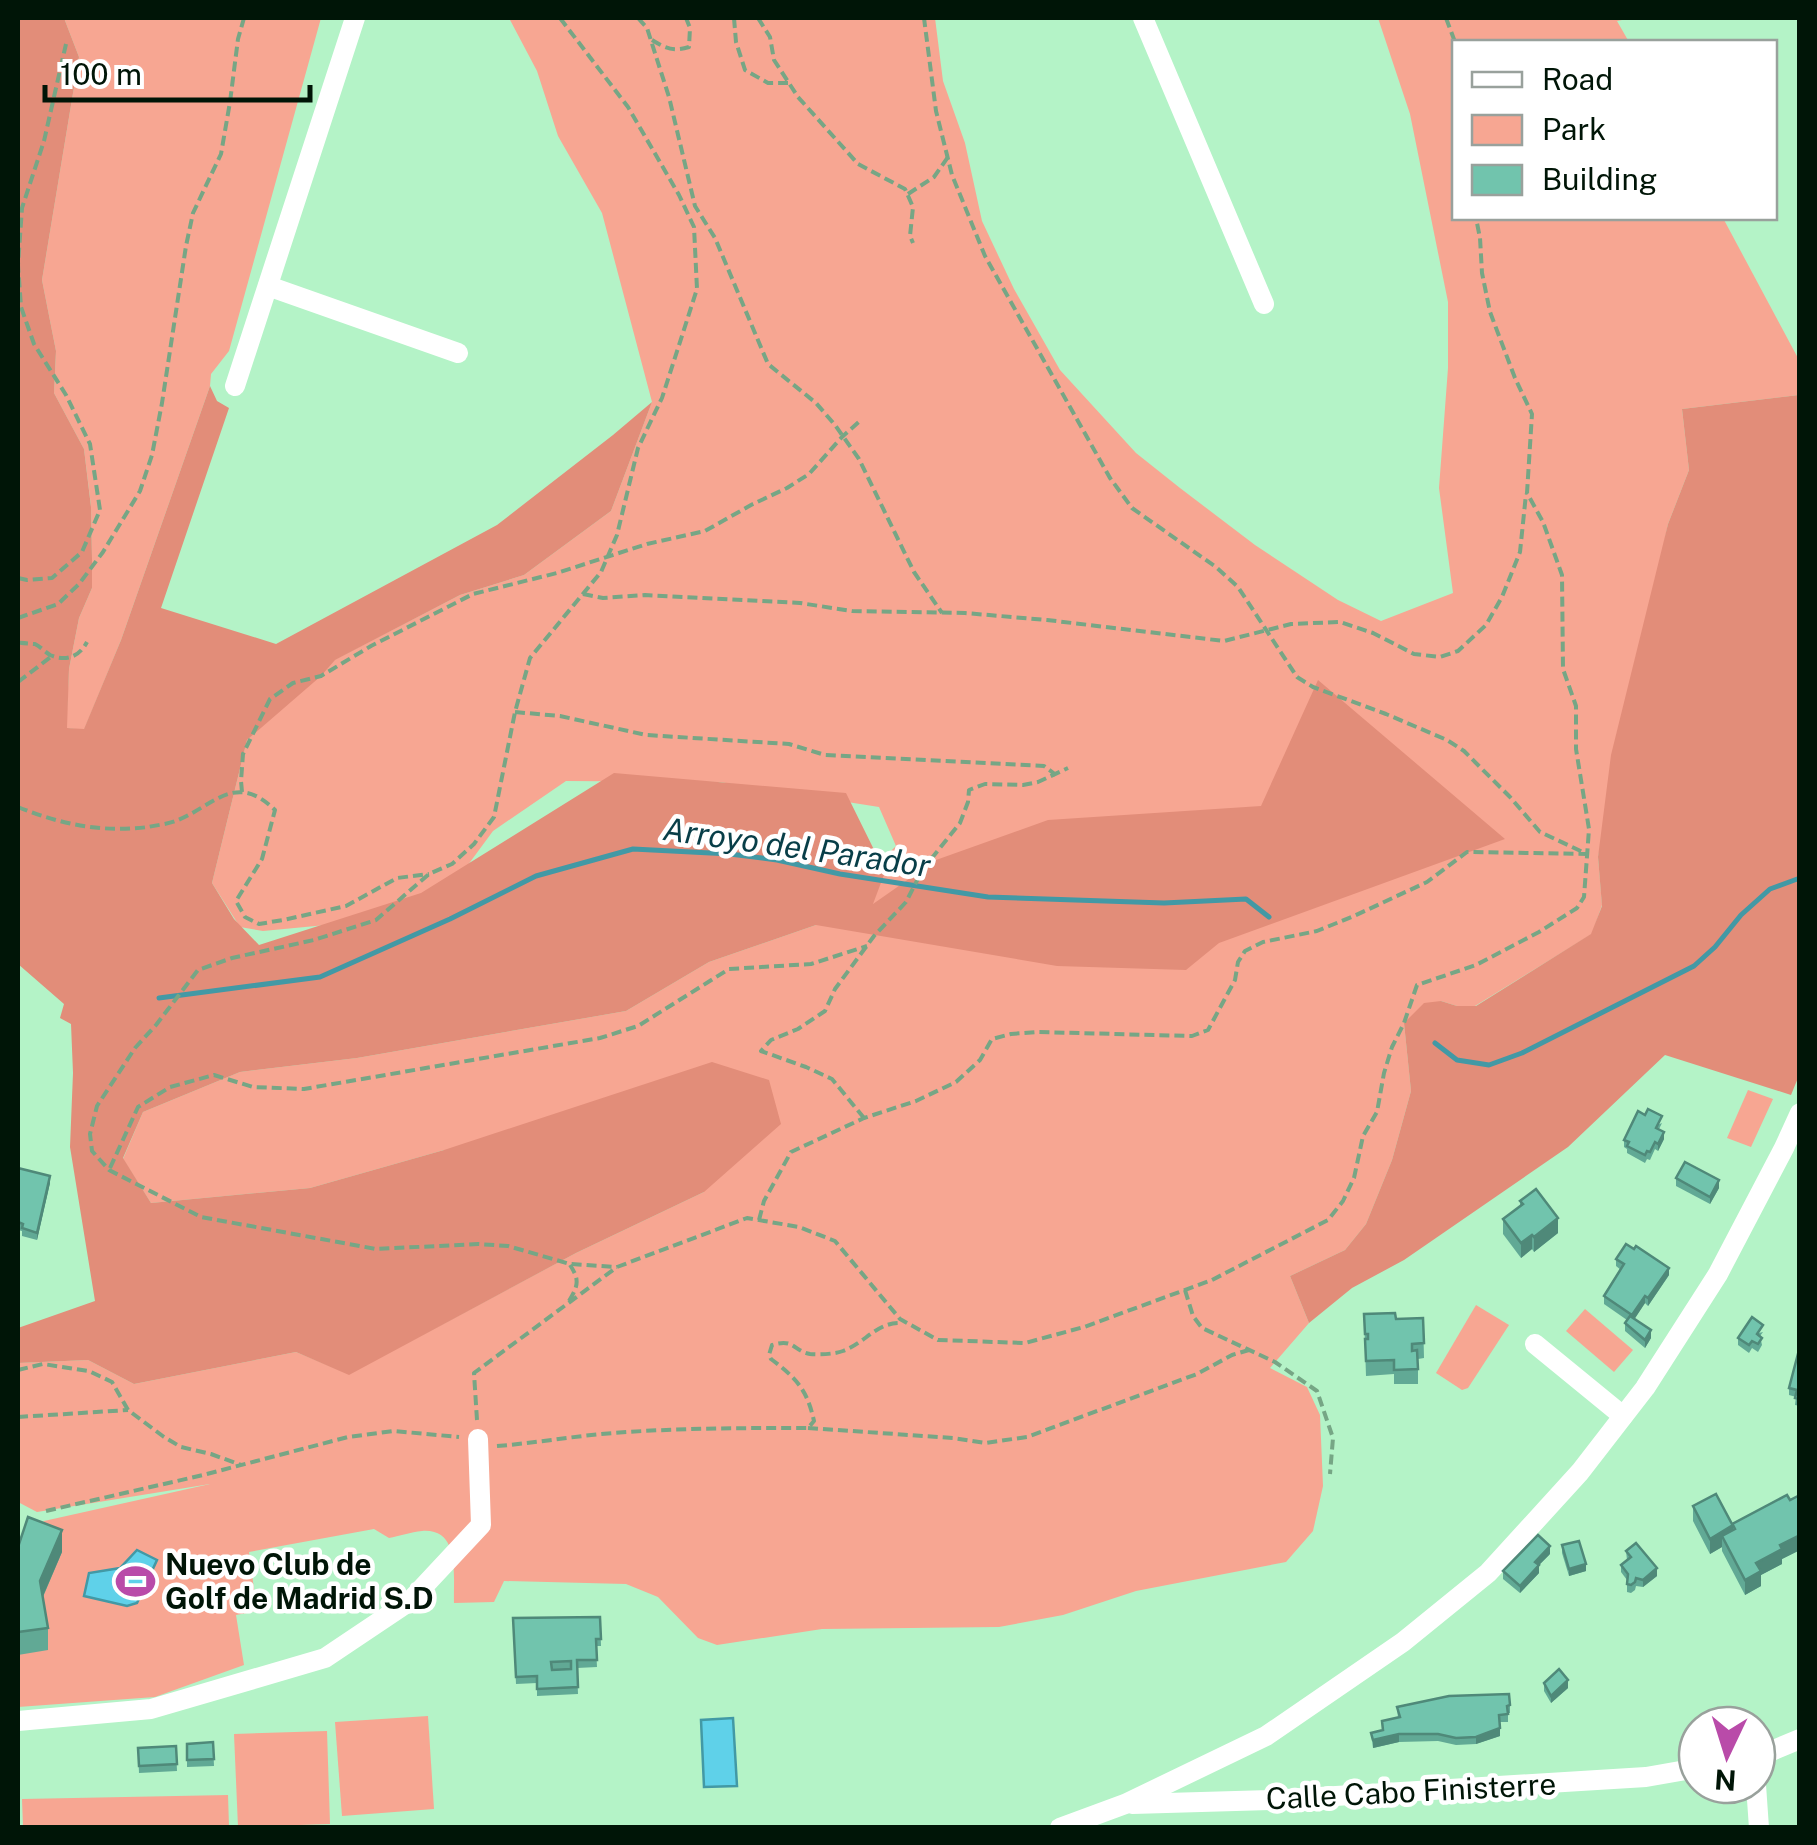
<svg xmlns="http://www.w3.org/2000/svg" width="1817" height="1845" font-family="'Public Sans',sans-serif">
<rect width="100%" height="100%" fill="#b4f3c7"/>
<g fill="#f7a692">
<path d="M64,18H321L229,351L211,374L210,386L121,640L84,730L66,728L69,669L79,618L92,588V558L91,506L84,449L54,393L56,351L42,280L79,57Z"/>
<path d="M509,18H935L943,81L965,143L982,221L1014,289L1060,370L1136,453L1180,488L1255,545L1338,600L1381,621L1453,593L1439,488L1448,368V302L1410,114L1378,18H1632L1617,21L1629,42H1454V218H1723L1799,360V395L1682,409L1689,470L1668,524L1598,857L1602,905L1592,934L1475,1006H1457L1441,1001L1404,1023L1411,1091L1392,1160L1366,1224L1345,1250L1290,1276L1309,1323L1270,1368L1307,1387L1320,1415L1323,1486L1313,1531L1286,1562L1136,1591L1063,1615L999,1627L822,1629L717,1645L698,1638L658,1597L626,1584L504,1581L494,1602L454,1603C453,1576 461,1528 422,1531C411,1532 399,1536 389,1538L374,1529L249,1552L257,1611L236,1615L244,1665L155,1697L18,1707V1551L44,1521L210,1484L37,1512L18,1502V1363L88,1360L134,1384L296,1352L349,1374L576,1253L704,1192L444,1150L310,1188L151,1203L123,1159L143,1112L240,1072L357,1058L626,1011L709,962L816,925L896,846L879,807L720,782L566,781L493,831L431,915L263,931L240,927L212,883L247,740L334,660L460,595L524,575L611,511L652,402L602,213L558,136L537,71Z"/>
<path d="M1748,1090L1773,1099L1751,1147L1727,1138Z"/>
<path d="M1476,1305L1509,1325L1468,1388L1462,1390L1436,1373Z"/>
<path d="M1585,1309L1633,1350L1614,1372L1566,1331Z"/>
<path d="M428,1716L434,1809L342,1816L335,1722Z"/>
<path d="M327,1731L330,1824L238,1827L234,1734Z"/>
<path d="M228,1795L229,1827H23L22,1799Z"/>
</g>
<g fill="#e28d79">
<path d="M18,18H64L79,57L42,280L56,351L54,393L84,449L91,507L92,558V588L79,618L69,669L67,728L84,729L121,640L210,386L217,401L229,408L161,608L276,644L497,525L613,435L652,402L611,511L524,575L460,595L335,660L321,676L247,740L212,883L234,919L259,945L421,893L614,773L846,793L885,872L873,904L936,860L1048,820L1261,806L1318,680L1505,839L1219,943L1186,970L1057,966L816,925L709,962L626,1011L357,1058L240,1072L143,1112L123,1158L151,1203L310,1188L444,1150L712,1062L769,1080L781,1124L704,1192L576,1253L349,1375L296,1352L134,1384L88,1360L18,1363V1328L95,1301L70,1147L73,1073L71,1024L60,1018L64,1004L18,964Z"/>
<path d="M1799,395L1800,1073L1791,1095L1665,1055L1568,1147L1404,1260L1352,1288L1309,1323L1290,1276L1345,1250L1366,1224L1392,1160L1411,1091L1404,1023L1424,1003L1441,1001L1457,1006H1476L1591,934L1602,906L1598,857L1611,755L1668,524L1689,470L1682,409Z"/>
</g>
<g fill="#5fd1e9" stroke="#4299a5" stroke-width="2.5">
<path d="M137,1550L157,1560L137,1603L127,1606L84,1596L89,1573L120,1568Z"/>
<path d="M733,1718L737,1786L704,1787L701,1720Z"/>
</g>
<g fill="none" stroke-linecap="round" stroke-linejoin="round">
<g stroke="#4299a5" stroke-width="5">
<path d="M159,998L320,977L450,919L536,876L633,849L730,854L777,860L840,874L988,897L1164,903L1246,899L1269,917"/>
<path d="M1435,1043L1457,1060L1489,1065L1522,1053L1694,966L1715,947L1741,915L1770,889L1800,878"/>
</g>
<g stroke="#76a685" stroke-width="4" stroke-dasharray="10 5" stroke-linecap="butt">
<path d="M560,18L628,107L679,195L694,227L697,289L662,398L638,448L617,535L601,572L530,658L515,712L494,817L474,844L452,864L429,874L376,920L314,940L232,958L198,970L156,1025L135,1048L97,1106L90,1134L92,1151L109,1170L201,1217L376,1249L478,1244L508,1246L570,1264L617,1267"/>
<path d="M638,18L647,28L669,97L695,206L715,238L768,364L816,403L835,425L859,459L914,572L942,613"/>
<path d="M734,18L736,42L745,70L768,83H788"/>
<path d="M758,18L770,37L774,60L798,97L858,164L905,189L913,207L910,236L913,243"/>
<path d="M1446,18L1455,42"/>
<path d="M652,40C665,48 674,52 689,47L690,28L686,18"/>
<path d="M908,194L934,177L948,157"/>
<path d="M18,578L27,580L52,578L82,552L100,510L90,444L66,395L34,344L21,307L18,265L22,208L44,141L66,44"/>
<path d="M583,594L603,598L645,595L800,603L852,611L965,613L1047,620L1224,641L1291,624L1340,622L1373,633L1414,654L1440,657L1458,651L1486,625L1502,597L1520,552L1526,494"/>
<path d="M18,618L58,604L79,584L103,552L140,491L152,455L162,403L186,246L193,213L221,154L230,102L238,39L244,18"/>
<path d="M18,642C19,643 34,644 35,644C41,647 45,652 50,655C66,662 79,657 87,642"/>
<path d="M18,682L52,656"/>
<path d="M515,712L560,716L646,735L789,744L825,755L1044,766L1056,775"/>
<path d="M242,792L241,781L243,754L270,699L293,683L321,676L371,646L473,594L557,573L647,544L705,531L751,505L787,488L809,474L842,437L861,420"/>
<path d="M18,807C59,824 103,833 148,827C157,825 169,824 178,820C216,804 236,772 275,810L262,859L236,901L245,917L259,924L283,920L346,906L397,878L429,874"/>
<path d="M864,1118L832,1079L806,1067L761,1051L771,1040L798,1029L825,1011L835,989L874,936L906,902L923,869L960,823L968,802L969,790L985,784L1023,785L1038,782L1068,768"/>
<path d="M110,1168L138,1107L170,1087L214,1075L253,1087L304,1089L600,1038L638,1026L729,969L811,964L867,946"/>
<path d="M759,1220L764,1201L791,1152L864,1118L916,1101L956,1082L980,1060L992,1039L1011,1034L1037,1032L1192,1036L1208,1030L1235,980L1238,962L1245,951L1263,942L1317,931L1354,916L1427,882L1467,852L1587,854L1540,832L1510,797L1464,751L1447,740L1386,714L1313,687L1297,677L1238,587L1216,567L1132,508L1110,478L985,256L952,175L936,111L924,18"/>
<path d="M1185,1290L1193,1316L1202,1328L1275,1362L1317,1391L1333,1438L1330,1474"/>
<path d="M569,1301C578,1286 580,1280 570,1265"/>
<path d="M18,1370L43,1364L89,1371L112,1382L128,1410L164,1437L181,1447L211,1454L241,1465"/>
<path d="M18,1417L128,1410"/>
<path d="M477,1420L474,1373L617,1267L747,1218L799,1227L835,1241L900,1319L938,1340L1025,1343L1084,1327L1212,1280L1328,1220L1343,1201L1354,1178L1363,1136L1377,1112L1384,1073L1392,1047L1404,1023L1417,985L1476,965L1539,932L1577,908L1584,897L1589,829L1576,749V706L1563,669L1562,575L1543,522L1527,493L1532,414L1515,378L1490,312L1482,273L1480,238L1476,218"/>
<path d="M808,1428L953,1438L985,1443L1027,1437L1197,1374L1232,1355L1249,1350"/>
<path d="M497,1446C536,1443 574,1436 613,1433C678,1428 743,1428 808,1428L814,1421C807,1389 796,1378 771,1359L769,1355L772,1345C795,1338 793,1351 810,1354C819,1355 835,1354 843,1351C865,1343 877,1322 901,1323"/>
<path d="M46,1511L203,1475L348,1437L394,1431L459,1437"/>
</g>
<g stroke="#fff" stroke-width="20">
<path d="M1143,18L1264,304"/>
<path d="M268,286L458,353"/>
<path d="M235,386L355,18"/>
<path d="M1535,1344L1623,1416"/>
<path d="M18,1721L151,1709L325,1658L410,1601L481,1525L478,1439"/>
<path d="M1757,1757L1800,1739"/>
<path d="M1756,1785L1759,1828"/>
<path d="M1132,1804L1270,1800L1646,1777L1697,1768"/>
<path d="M1060,1828L1125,1804L1266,1736L1403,1642L1488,1573L1580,1472L1645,1388L1718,1274L1784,1148L1800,1113"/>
</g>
</g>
<g fill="#61a995">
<path d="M1662,1123L1659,1129L1664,1139L1658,1151L1655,1149L1650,1160L1647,1159L1645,1163L1627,1153V1149L1624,1147V1140Z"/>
<path d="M18,1168L50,1183L37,1240L22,1236V1231L18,1230Z"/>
<path d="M1676,1178L1719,1188L1710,1204L1676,1186Z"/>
<path d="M1520,1201L1558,1233L1534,1252L1532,1249L1521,1258L1503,1234V1219L1520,1207Z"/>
<path d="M1616,1259L1669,1275L1648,1306L1645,1303L1634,1319L1651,1338L1645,1348L1625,1331V1323L1627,1320L1604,1304V1296L1621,1270L1616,1266Z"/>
<path d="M1364,1314L1396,1319L1423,1318L1424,1358L1418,1359V1384H1394V1374L1366,1376Z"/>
<path d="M1763,1332L1760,1336L1762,1345L1758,1352L1752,1348L1749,1353L1738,1345V1338Z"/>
<path d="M1800,1346V1406L1795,1405L1796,1397L1789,1395V1388Z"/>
<path d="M1800,1495V1550L1782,1559V1564L1761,1575V1586L1745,1595L1722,1551V1547L1710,1554L1693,1521V1506L1732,1524Z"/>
<path d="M1562,1545L1586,1571L1569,1576L1562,1553Z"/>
<path d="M18,1547L62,1552L43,1597L48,1628V1650L18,1655Z"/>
<path d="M1626,1551L1657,1576L1643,1587L1636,1586L1635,1590L1631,1593L1627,1592V1580L1621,1572V1565L1627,1560Z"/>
<path d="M1550,1554L1539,1565V1573L1520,1593L1503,1579V1571Z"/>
<path d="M600,1617L601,1646H596L597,1667L577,1668L578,1694L537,1696V1683L516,1684L513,1618Z"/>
<path d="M1544,1683L1568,1688L1551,1703L1544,1691Z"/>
<path d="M1510,1705V1713H1508V1722H1500V1736L1476,1744L1456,1745L1438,1741L1399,1742L1373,1748L1371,1733L1382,1730V1721L1398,1718L1397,1707Z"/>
<path d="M213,1742L214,1766L187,1767V1744Z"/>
<path d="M176,1746L177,1771L139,1773L138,1748Z"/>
</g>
<g fill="#4f8979">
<path d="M1664,1132V1139L1658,1151V1144Z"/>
<path d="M50,1176V1183L37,1240V1233Z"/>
<path d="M1719,1180V1188L1710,1204V1197Z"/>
<path d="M1558,1218V1233L1534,1252V1237Z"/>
<path d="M1532,1235V1249L1521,1258V1243Z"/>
<path d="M1669,1268V1275L1648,1306V1298Z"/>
<path d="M1645,1296V1303L1632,1323V1315Z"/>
<path d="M1651,1330V1338L1645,1348V1340Z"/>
<path d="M1733,1525V1540L1722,1536V1547L1710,1554V1539Z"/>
<path d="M62,1530V1552L40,1603V1581Z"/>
<path d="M1800,1535V1550L1782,1559V1564L1761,1575V1586L1745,1595V1580L1756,1563L1780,1545Z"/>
<path d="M1550,1546V1554L1539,1565V1573L1520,1593V1586L1535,1562Z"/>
<path d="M1586,1564V1571L1569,1576V1569Z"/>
<path d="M1657,1568V1576L1643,1587V1580Z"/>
<path d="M1568,1680V1688L1551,1703V1696Z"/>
<path d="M1500,1728V1736L1476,1744V1737Z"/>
<path d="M1399,1734V1742L1373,1748V1740Z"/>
</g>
<g fill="#71c4ad" stroke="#4f8979" stroke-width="2.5" fill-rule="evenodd">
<path d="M1648,1109L1662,1116L1656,1128L1664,1132L1658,1144L1655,1142L1650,1152L1647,1151L1645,1155L1627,1146L1629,1142L1624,1140L1638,1111L1645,1115Z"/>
<path d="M1685,1162L1719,1180L1710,1197L1676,1178Z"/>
<path d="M18,1168L50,1176L37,1233L22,1228L23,1224L18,1222Z"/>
<path d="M1536,1189L1558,1218L1534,1237L1532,1235L1521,1243L1503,1219L1523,1204L1520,1201Z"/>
<path d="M1626,1244L1634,1249L1636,1246L1669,1268L1648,1298L1645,1296L1632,1315L1604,1296L1624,1264L1616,1259Z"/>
<path d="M1395,1313L1396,1319L1423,1318L1424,1343L1412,1344V1351L1417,1350L1418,1369L1394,1370V1360L1366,1361L1365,1339H1368V1334H1365L1364,1314Z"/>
<path d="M1630,1316L1651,1330L1645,1340L1625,1323Z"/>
<path d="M1752,1317L1763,1325L1757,1334L1762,1338L1758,1344L1752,1341L1749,1345L1738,1338Z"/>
<path d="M1800,1346V1399L1795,1398L1797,1390L1789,1388Z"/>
<path d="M1716,1494L1732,1524L1787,1495L1790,1500L1800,1495V1535L1780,1545L1782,1549L1756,1563L1761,1571L1745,1580L1722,1536L1735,1529L1733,1525L1710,1539L1693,1506Z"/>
<path d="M28,1517L62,1530L40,1581L48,1628L18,1632V1547Z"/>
<path d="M1538,1535L1550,1546L1535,1562L1539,1565L1520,1586L1503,1571Z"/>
<path d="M1579,1541L1586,1564L1569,1569L1562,1545Z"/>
<path d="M1636,1543L1657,1568L1643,1580L1636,1578L1635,1582L1631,1585L1627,1584L1628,1574L1621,1565L1631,1557L1626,1551Z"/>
<path d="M600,1617L601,1639H596L597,1660H577L578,1687L537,1689V1676L516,1677L513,1618ZM571,1661V1669L552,1670L551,1662Z"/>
<path d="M1559,1669L1568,1680L1551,1696L1544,1683Z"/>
<path d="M1509,1694L1510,1705L1507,1706L1508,1714L1499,1715L1500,1728L1476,1737L1456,1738L1438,1734H1399L1373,1740L1371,1733L1383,1730L1382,1721L1400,1717L1397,1707L1449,1696Z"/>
<path d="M213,1742L214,1759L187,1760V1744Z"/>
<path d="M176,1746L177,1764L139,1766L138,1748Z"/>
</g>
<defs>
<symbol id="stadium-bare" viewBox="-9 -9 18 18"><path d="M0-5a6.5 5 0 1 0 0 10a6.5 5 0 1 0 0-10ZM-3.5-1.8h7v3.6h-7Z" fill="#b94ba9" stroke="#fff" stroke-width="2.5" paint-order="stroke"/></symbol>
</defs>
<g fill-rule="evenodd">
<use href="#stadium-bare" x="108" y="1554" width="55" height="55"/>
</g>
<g text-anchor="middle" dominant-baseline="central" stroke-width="9" stroke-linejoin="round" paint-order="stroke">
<g font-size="30" font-weight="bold" fill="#001507" stroke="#fff" text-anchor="start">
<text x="165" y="1564">Nuevo Club de<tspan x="165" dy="34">Golf de Madrid S.D</tspan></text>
</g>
<g font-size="30" fill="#001507" stroke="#fff">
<text transform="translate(1411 1791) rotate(-3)">Calle Cabo Finisterre</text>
</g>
<g font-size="32" font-style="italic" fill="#083e48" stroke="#fff">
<text transform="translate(797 847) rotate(8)">Arroyo del Parador</text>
</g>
</g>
<rect width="1817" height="1845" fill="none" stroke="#001507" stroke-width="40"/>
<rect x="1452" y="40" width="325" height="180" fill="#ffffff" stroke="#99a19c" stroke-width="2.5"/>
<rect x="1472" y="72" width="50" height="15" fill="#ffffff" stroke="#99a19c" stroke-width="2.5"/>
<text x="1542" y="90" font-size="30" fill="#001507">Road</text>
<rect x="1472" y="115" width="50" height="30" fill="#f7a692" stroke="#99a19c" stroke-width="2.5"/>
<text x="1542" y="140" font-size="30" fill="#001507">Park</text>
<rect x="1472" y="165" width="50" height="30" fill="#71c4ad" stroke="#99a19c" stroke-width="2.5"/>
<text x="1542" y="190" font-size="30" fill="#001507">Building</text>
<g transform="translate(1727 1755) rotate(184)"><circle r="48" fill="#ffffff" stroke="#99a19c" stroke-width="2.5"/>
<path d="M0-8L18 38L0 25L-18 38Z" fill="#b94ba9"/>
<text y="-15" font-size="28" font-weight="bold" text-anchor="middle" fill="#001507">N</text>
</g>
<path d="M45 85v15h265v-15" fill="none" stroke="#001507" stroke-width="5"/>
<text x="60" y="85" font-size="30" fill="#001507" stroke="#ffffff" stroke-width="8" paint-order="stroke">100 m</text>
</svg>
